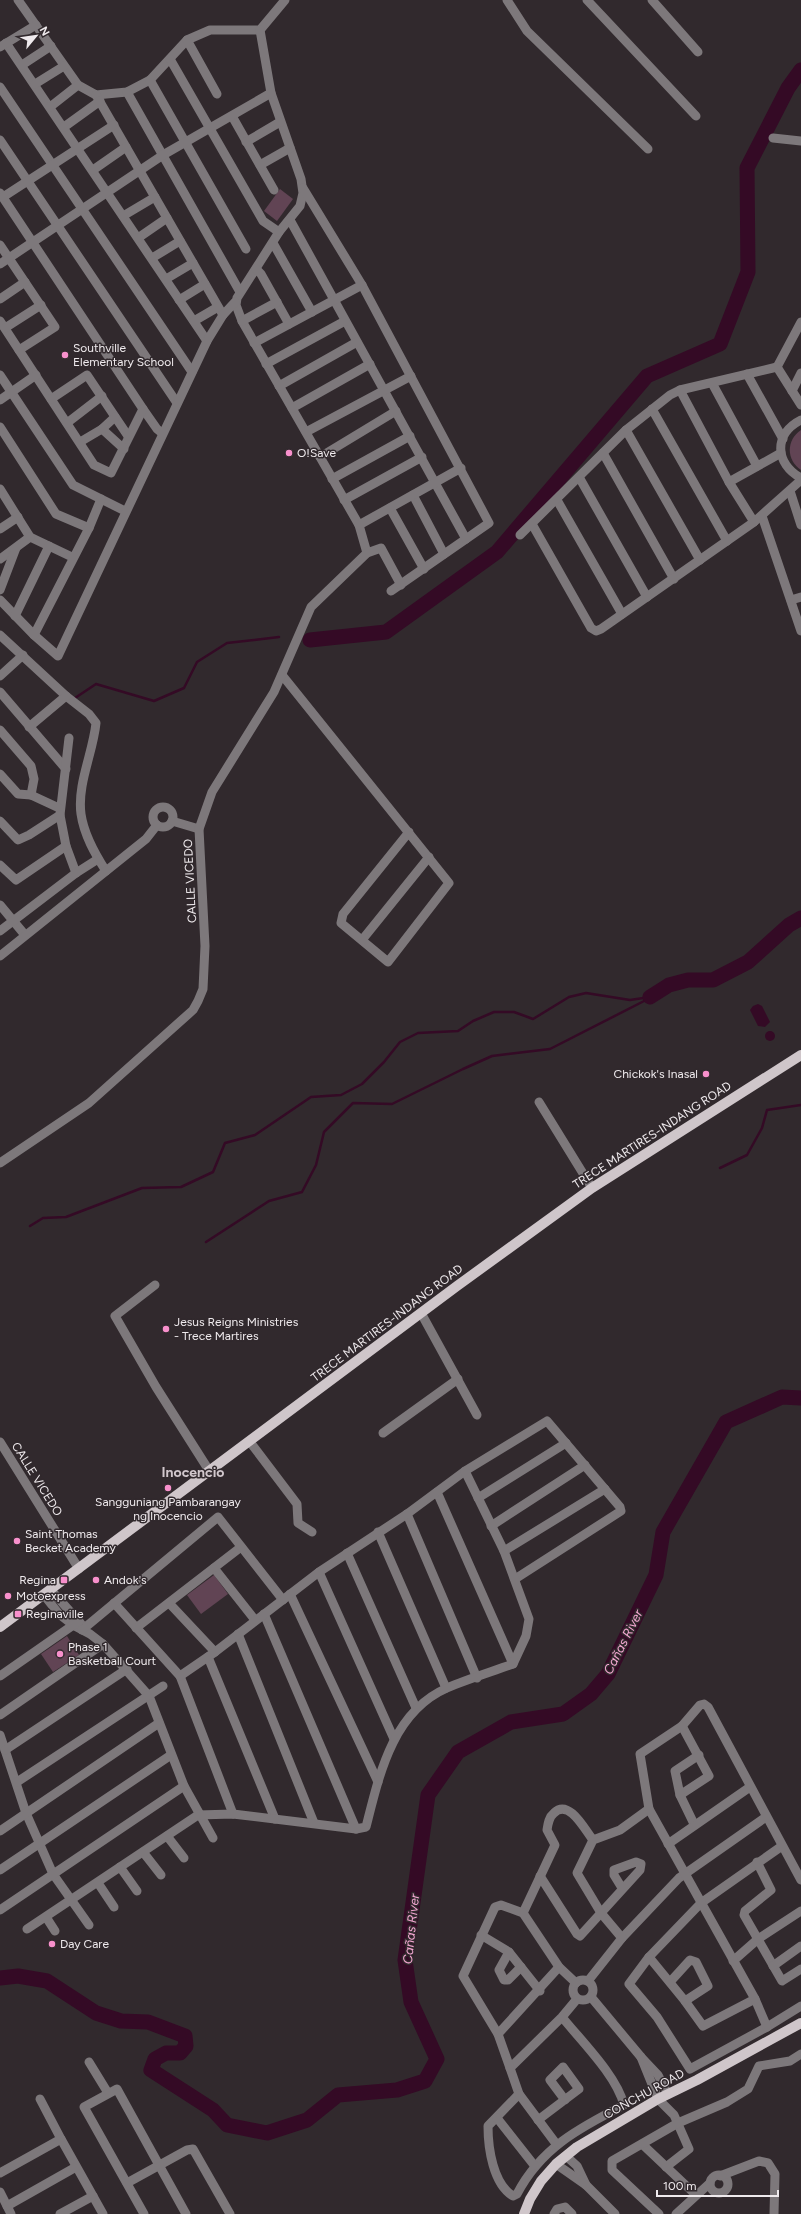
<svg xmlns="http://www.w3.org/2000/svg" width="801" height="2214" font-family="Figtree,sans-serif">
<rect width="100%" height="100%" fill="#31292d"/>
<g fill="#614454">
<path d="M280,189L293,199L277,221L264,211Z"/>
<path d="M801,430V470C786,460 786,440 801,430Z"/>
<path d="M214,1575L228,1594L201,1614L187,1595Z"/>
<path d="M67,1636L79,1655L53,1672L41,1654Z"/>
</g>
<g fill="#340a25">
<path d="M758,1004L762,1006L770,1022L765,1027L758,1026L750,1010L753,1006Z"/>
<circle cx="770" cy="1036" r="5"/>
</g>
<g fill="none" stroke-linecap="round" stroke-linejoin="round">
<g stroke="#340a25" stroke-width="2.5">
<path d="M75,698L96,684L154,701L184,688L197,662L227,643L279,637"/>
<path d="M720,1168L747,1155L762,1128L767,1110L801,1105"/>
<path d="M30,1226L43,1218L66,1217L142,1188L181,1187L213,1172L225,1143L255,1135L311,1097L341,1095L362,1084L384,1062L400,1042L418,1033L458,1031L473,1021L494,1012H514L533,1019L569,997L586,993L630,1000L650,997"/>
<path d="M206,1242L269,1201L302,1192L316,1165L324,1132L353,1103L392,1104L463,1069L492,1056L550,1049L648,999"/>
</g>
<g stroke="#340a25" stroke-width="15">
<path d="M310,640L386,632L497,552L647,376L720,344L748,272L747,168L788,88L801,70"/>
<path d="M650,997L669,985L688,980H713L748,962L789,925L801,918"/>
<path d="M0,1978L18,1976L47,1981L96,2013L121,2021L148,2022L185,2036L186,2046L180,2053H166L155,2059L151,2070L213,2110L227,2125L267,2133L307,2120L338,2095L397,2090L425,2081L437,2059L411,2002L405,1960L428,1795L458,1752L511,1722L563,1714L591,1694L608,1674L656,1575L663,1532L726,1422L782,1397L801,1398"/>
</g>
<g stroke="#7d787b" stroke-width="9">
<path d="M18,0L78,85L96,95L127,92L150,80L187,40L210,30H260L285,0"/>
<path d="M507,0L527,31L648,149"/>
<path d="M587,0L696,116"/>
<path d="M652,0L698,52"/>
<path d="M260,30L271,93L301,179L303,193L300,206L279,232L237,298L236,305L242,321L359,525L367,553"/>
<path d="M187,40L217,94"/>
<path d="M6,43L207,341"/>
<path d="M0,47L36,25"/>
<path d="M170,59L263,221L279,232"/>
<path d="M22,65L51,46"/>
<path d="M150,80L246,249"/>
<path d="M35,84L64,66"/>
<path d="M0,87L192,372"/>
<path d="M127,92L240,292"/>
<path d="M96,95L223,315"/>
<path d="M50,107L78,85"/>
<path d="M232,116L274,190"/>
<path d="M64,127L100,101"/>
<path d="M773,138L801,141"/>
<path d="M0,140L177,403"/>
<path d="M246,142L280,122"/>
<path d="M260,165L290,148"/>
<path d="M93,170L126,147"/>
<path d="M303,188L362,285L489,523L391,591"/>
<path d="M0,193L143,409L157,429L162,433"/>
<path d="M3,197L114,125"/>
<path d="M123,216L155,197"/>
<path d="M290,220L466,539"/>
<path d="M138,238L167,218"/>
<path d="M273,243L312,312"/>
<path d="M0,245L55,327L19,350"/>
<path d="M152,258L180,241"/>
<path d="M0,264L163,155L271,93"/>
<path d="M256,269L261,274L289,324"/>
<path d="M166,279L193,263"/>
<path d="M0,299L25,282"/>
<path d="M179,300L205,284"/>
<path d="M0,321L94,465L111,473L143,409"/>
<path d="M194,321L218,307"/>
<path d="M242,321L277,302"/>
<path d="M5,328L41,305"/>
<path d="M254,343L362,285"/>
<path d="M266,364L345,321"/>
<path d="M777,367L801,322"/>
<path d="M747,374L783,439"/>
<path d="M0,375L73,485L125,511"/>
<path d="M712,383L757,466"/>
<path d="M279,386L357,342"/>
<path d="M680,390L729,482L754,522"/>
<path d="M792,391L801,373"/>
<path d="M51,399L87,375L128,436"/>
<path d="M0,400L36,375"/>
<path d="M292,408L370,364"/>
<path d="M652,409L727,541"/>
<path d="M801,420C773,434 775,464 801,478"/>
<path d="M67,423L102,396"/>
<path d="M0,427L56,514L89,528"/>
<path d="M102,429L124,449"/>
<path d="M626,430L700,560"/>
<path d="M306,432L411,376"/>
<path d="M80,442L102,429L115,417"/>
<path d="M603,453L674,579"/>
<path d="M320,457L396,411"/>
<path d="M579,477L647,597"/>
<path d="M332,479L410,436"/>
<path d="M729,482L781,453"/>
<path d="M0,489L30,537L72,557"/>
<path d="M790,491L801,525"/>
<path d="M413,495L444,554"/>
<path d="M344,500L422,457"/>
<path d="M557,500L622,614"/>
<path d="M390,508L424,569"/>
<path d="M762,516L801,631"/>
<path d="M532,524L591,628L596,631L601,629L754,522L801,480"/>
<path d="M359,525L461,468"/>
<path d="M0,529L18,517"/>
<path d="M520,535L626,430L670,395L680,390L777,367L801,405"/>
<path d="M0,559L30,537"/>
<path d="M0,590L16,548"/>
<path d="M0,600L34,635L58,656L207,341L223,315L235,302"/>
<path d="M791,600L801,597"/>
<path d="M15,616L49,546"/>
<path d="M0,635L66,696L89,714L96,723C93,753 77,784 81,814C84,835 95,854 106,871"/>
<path d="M34,635L89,528L101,499"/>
<path d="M282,675L449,883L388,962L341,923L343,914L409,832"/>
<path d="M0,676L23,655"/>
<path d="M0,692L66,769"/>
<path d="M29,727L66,696"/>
<path d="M0,730L31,766L34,779L31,795"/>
<path d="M69,738L60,815L66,846L76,873"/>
<path d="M0,774L18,794L31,795L59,808"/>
<circle cx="163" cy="817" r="10"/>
<path d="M0,821L18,840L29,835L60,815"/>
<path d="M172,821L199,829"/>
<path d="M0,865L16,880L66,846"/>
<path d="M0,905L25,935"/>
<path d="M0,931L76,873L98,859"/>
<path d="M362,940L429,857"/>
<path d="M0,956L146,839L157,825"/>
<path d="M539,1102L592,1188"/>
<path d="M0,1163L89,1103L193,1010L198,1001L203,989L205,946L199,829L212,792L274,692L311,607L367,553L381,548L401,585"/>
<path d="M155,1285L115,1316L156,1387L210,1472"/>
<path d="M421,1313L477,1415"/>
<path d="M383,1433L458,1379"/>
<path d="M0,1442L79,1569"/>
<path d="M250,1442L297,1504L298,1523L312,1532"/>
<path d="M437,1492L513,1664"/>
<path d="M478,1498L566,1443"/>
<path d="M407,1514L477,1678"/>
<path d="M491,1526L585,1465"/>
<path d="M378,1532L446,1688"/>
<path d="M504,1551L605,1489"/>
<path d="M347,1553L416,1708"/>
<path d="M214,1568L255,1620"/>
<path d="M319,1572L394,1739"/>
<path d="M51,1590L82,1625"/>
<path d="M290,1594L378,1782"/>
<path d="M44,1595L59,1614L73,1625L90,1634L103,1644L149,1696L184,1786L213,1838"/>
<path d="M114,1603L180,1676L233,1814"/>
<path d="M169,1603L215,1652"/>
<path d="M264,1614L356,1829"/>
<path d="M136,1628L241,1547"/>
<path d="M82,1630L218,1517L283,1600"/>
<path d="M238,1634L314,1823"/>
<path d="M208,1657L275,1819"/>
<path d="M0,1676L79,1621"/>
<path d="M180,1676L215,1652L319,1572L407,1514L465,1471L547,1421L620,1507L621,1511L515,1579"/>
<path d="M0,1715L103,1644"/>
<path d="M0,1735L26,1813L53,1874L89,1925"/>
<path d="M5,1750L127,1669"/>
<path d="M17,1782L163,1686"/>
<path d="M680,1795L709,1776L682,1726"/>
<path d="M694,1824L680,1795L675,1771L699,1755"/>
<path d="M0,1831L159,1723"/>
<path d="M167,1836L184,1858"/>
<path d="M668,1844L750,1787"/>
<path d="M782,1846L701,1903L649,1957L629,1984L657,2017L690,2069L767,2027L801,2006"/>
<path d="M143,1852L161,1875"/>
<path d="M757,1862L771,1890L745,1911L744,1915L782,1981L801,1969"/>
<path d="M120,1867L137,1891"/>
<path d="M0,1870L171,1755"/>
<path d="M540,1876L577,1934L580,1936L640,1870L641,1864L636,1862L614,1870V1875L622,1888"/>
<path d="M98,1883L114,1907"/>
<path d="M0,1910L184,1786"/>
<path d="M523,1913L555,1845L547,1830C548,1823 549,1817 554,1813C569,1798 585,1830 593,1840"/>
<path d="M46,1917L55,1931"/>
<path d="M27,1929L198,1815L233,1814L356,1829L366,1827C379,1776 392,1712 447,1688C468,1679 491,1672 513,1664L526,1636L529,1619L504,1551L465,1471"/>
<path d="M481,1935L509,1952L540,1991"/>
<path d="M622,1938L679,1878L766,1817"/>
<path d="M509,1952L499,1970L504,1980H508L521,1967"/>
<path d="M649,1957L685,2001L703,2026L755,1999"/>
<path d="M733,1961L758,1939L801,1911"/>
<path d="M773,1966L801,1946"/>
<circle cx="583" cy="1990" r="10"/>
<path d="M588,1981L622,1938L601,1913L577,1873L593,1840L620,1830L649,1809"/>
<path d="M670,1982L690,1960L696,1962L708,1986L685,2001"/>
<path d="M591,1997L641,2057L658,2075L668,2094"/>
<path d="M562,2017C582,2042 616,2075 624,2105C579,2128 541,2148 517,2194L513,2196C493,2184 488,2148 488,2126L519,2094L510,2068L562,2017L577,1999"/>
<path d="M767,2027L755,1999L649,1809L640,1754L682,1726L700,1705L704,1704L708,1707L801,1880"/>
<path d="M498,2034L559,1967"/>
<path d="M641,2057L658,2099L674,2115L689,2149L666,2167"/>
<path d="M89,2062L108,2093"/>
<path d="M510,2068L498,2034L463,1976L495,1907L501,1905L523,1913L559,1967L576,1983"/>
<path d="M519,2094L557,2145"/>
<path d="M40,2099L61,2139"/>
<path d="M497,2118L534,2165"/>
<path d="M538,2120L579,2089L563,2067L550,2080L565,2100"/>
<path d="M642,2144L696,2195"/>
<path d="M566,2156L577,2166L586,2185"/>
<path d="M556,2164L586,2185L615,2214"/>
<path d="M0,2173L61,2139L103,2214"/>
<circle cx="719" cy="2184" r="9"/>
<path d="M720,2176L759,2161L768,2163L775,2174L774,2214"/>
<path d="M127,2183L187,2150L193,2149L230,2214"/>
<path d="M0,2192L11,2214"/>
<path d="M7,2206L76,2167"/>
<path d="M60,2214L93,2196"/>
<path d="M144,2214L84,2107L117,2089L186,2214"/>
<path d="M554,2214L557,2209L565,2207L572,2214"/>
<path d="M659,2214L612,2170V2161L678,2123L727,2102L748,2089L759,2066L790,2061L801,2054"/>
<path d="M676,2214L710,2183"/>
</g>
<g stroke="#cfc6ca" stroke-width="10">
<path d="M0,1627L457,1286L592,1188L801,1055"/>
<path d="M524,2214L530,2199L541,2181L556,2164L577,2147L658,2099L697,2080L801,2023"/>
</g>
</g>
<g fill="#f890cc" stroke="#31292d" stroke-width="1.5">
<circle cx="65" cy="355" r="4"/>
<circle cx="289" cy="453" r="4"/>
<circle cx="706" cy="1074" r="4"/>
<circle cx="166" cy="1329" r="4"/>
<circle cx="168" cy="1488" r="4"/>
<circle cx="17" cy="1541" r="4"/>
<rect x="60" y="1576" width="8" height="8" rx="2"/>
<circle cx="96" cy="1580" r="4"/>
<circle cx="8" cy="1596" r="4"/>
<rect x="14" y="1610" width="8" height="8" rx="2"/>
<circle cx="60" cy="1654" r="4"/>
<circle cx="52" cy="1944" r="4"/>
</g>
<g text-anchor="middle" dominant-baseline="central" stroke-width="3" stroke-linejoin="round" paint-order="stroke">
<g font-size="12" fill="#efeaed" stroke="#31292d" text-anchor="start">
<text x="73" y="348">Southville<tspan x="73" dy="14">Elementary School</tspan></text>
<text x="297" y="453">O!Save</text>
<text x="698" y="1074" text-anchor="end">Chickok's Inasal</text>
<text x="174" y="1322">Jesus Reigns Ministries<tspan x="174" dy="14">- Trece Martires</tspan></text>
<text x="168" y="1502" text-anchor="middle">Sangguniang Pambarangay<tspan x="168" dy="14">ng Inocencio</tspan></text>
<text x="25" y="1534">Saint Thomas<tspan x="25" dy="14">Becket Academy</tspan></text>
<text x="56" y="1580" text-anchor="end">Regina</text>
<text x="104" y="1580">Andok's</text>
<text x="16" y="1596">Motoexpress</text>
<text x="26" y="1614">Reginaville</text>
<text x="68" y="1647">Phase 1<tspan x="68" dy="14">Basketball Court</tspan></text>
<text x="60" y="1944">Day Care</text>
</g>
<g font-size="12" fill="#efeaed" stroke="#31292d">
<text transform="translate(190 881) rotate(-93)">CALLE VICEDO</text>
<text transform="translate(652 1135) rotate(-33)">TRECE MARTIRES-INDANG ROAD</text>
<text transform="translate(387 1323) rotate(-37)">TRECE MARTIRES-INDANG ROAD</text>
<text transform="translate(37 1479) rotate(58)">CALLE VICEDO</text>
<text transform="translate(644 2094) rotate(-29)">CONCHU ROAD</text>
</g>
<g font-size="13" font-style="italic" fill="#f4a7d2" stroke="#31292d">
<text transform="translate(623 1642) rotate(-63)">Cañas River</text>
<text transform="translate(411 1929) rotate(-84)">Cañas River</text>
</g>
<g font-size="14" font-weight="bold" fill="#d1c7cc" stroke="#31292d">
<text x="193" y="1472">Inocencio</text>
</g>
</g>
<g transform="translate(36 36) rotate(61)" stroke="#31292d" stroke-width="3" paint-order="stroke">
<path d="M0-3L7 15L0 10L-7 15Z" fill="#efeaed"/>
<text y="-6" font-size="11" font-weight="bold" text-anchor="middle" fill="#efeaed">N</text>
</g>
<path d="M657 2190v6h121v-6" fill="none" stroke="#efeaed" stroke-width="2"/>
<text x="663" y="2190" font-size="12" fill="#efeaed" stroke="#31292d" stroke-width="3" paint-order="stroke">100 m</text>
</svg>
